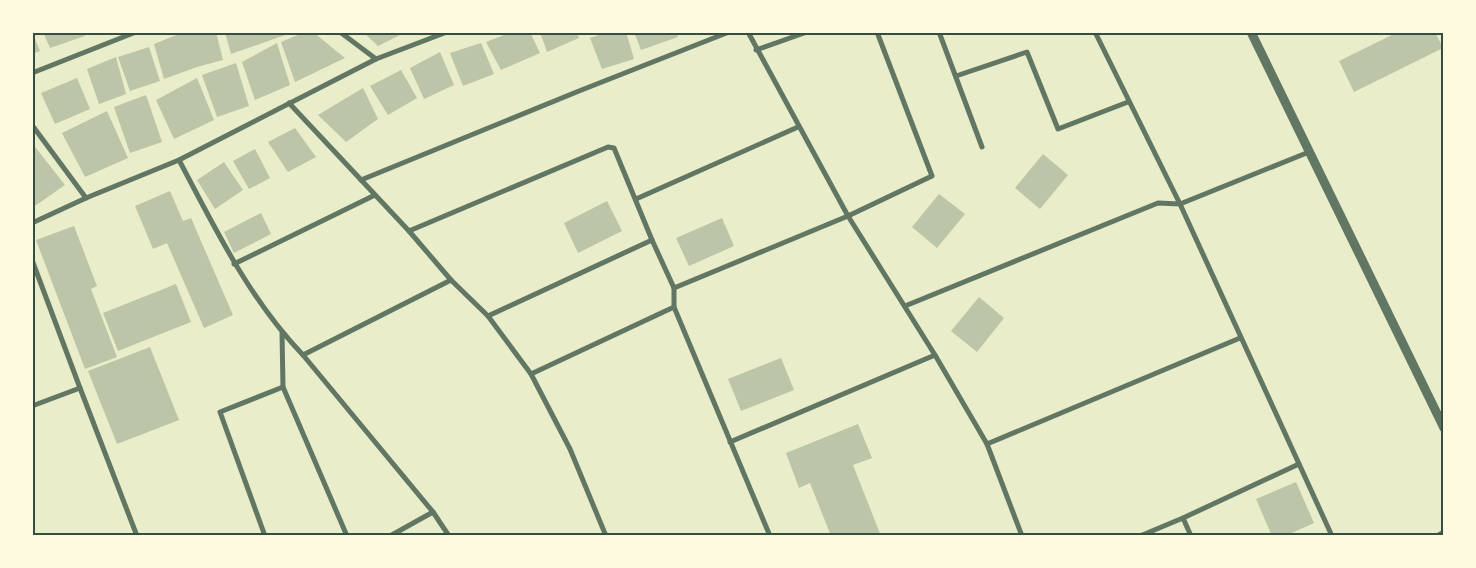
<svg xmlns="http://www.w3.org/2000/svg" width="1476" height="568" font-family="'Noto Sans',sans-serif">
<rect width="100%" height="100%" fill="#e9edc9"/>
<g fill="#bcc5a7">
<path d="M32,32L40,51L32,54Z"/>
<path d="M43,32H84L85,36L50,48Z"/>
<path d="M184,32H216L223,60L197,67L164,79L154,44Z"/>
<path d="M225,32H291V33L231,54Z"/>
<path d="M305,32H313L345,58L295,82L281,42Z"/>
<path d="M363,32H406L378,46Z"/>
<path d="M512,32H530L540,53L501,70L486,42Z"/>
<path d="M540,32H577L579,38L547,52Z"/>
<path d="M607,32H626L634,59L602,69L590,38Z"/>
<path d="M634,32H677L678,37L641,50Z"/>
<path d="M1398,32H1435L1443,48L1354,92L1339,61Z"/>
<path d="M277,43L290,85L255,100L242,62Z"/>
<path d="M481,43L494,74L463,86L450,53Z"/>
<path d="M149,47L160,81L130,91L118,57Z"/>
<path d="M440,52L454,85L424,99L410,68Z"/>
<path d="M116,57L126,94L99,104L87,69Z"/>
<path d="M236,63L249,106L217,117L202,75Z"/>
<path d="M401,70L417,98L388,115L370,86Z"/>
<path d="M77,78L90,109L55,124L41,93Z"/>
<path d="M197,78L214,120L174,139L156,100Z"/>
<path d="M363,88L378,119L346,142L318,115Z"/>
<path d="M146,95L162,142L130,153L114,107Z"/>
<path d="M107,111L128,158L85,177L62,133Z"/>
<path d="M295,128L316,157L288,172L268,142Z"/>
<path d="M32,143L65,185L32,208Z"/>
<path d="M255,149L270,178L249,189L233,161Z"/>
<path d="M1043,154L1068,175L1040,209L1015,188Z"/>
<path d="M224,162L243,190L215,209L197,180Z"/>
<path d="M170,191L183,221L191,218L233,315L204,328L167,243L153,249L135,206Z"/>
<path d="M939,194L965,214L937,248L912,227Z"/>
<path d="M607,201L622,231L578,253L564,223Z"/>
<path d="M261,213L271,234L234,253L224,232Z"/>
<path d="M722,218L734,246L689,266L676,238Z"/>
<path d="M74,226L97,286L91,289L117,357L85,369L36,240Z"/>
<path d="M176,284L191,322L118,351L103,313Z"/>
<path d="M979,297L1004,318L977,352L951,331Z"/>
<path d="M150,347L179,420L117,444L88,371Z"/>
<path d="M781,358L794,390L741,411L728,379Z"/>
<path d="M858,424L872,458L853,465L881,536H831L810,483L799,488L786,453Z"/>
<path d="M1296,482L1314,523L1285,536H1272L1256,499Z"/>
</g>
<g fill="none" stroke-linecap="round" stroke-linejoin="round">
<g stroke="#617663" stroke-width="5">
<path d="M340,32L376,59"/>
<path d="M748,32L848,216L935,355L987,444L1022,536"/>
<path d="M939,32L982,147"/>
<path d="M1095,32L1180,204L1332,536"/>
<path d="M756,50L807,32"/>
<path d="M32,73L136,32"/>
<path d="M956,76L1027,52L1058,129L1128,102"/>
<path d="M289,103L409,231L451,280L488,316L531,374L570,449L606,536"/>
<path d="M32,125L86,198"/>
<path d="M179,160C215,228 249,299 303,355L433,512L449,536"/>
<path d="M361,180L579,91L729,32"/>
<path d="M636,199L798,127"/>
<path d="M32,223L86,198L179,160L376,59L447,32"/>
<path d="M409,231L608,147L614,148L652,240L674,288V307L770,536"/>
<path d="M32,260L80,388L137,536"/>
<path d="M234,264L375,195"/>
<path d="M674,288L848,216L932,176L877,32"/>
<path d="M905,306L1158,203L1180,204L1309,152"/>
<path d="M488,316L652,240"/>
<path d="M282,333L283,387L347,536"/>
<path d="M303,355L451,280"/>
<path d="M531,374L674,307"/>
<path d="M32,406L80,388"/>
<path d="M730,442L935,355"/>
<path d="M987,444L1240,338"/>
<path d="M1183,518L1191,536"/>
<path d="M265,536L220,412L283,387"/>
<path d="M390,536L433,512"/>
<path d="M1140,536L1183,518L1299,464"/>
<path d="M1437,536L1444,532"/>
</g>
<path stroke="#617663" stroke-width="9" d="M1251,32L1444,428"/>
</g>
<rect width="1476" height="568" fill="none" stroke="#fefae0" stroke-width="68"/>
<rect x="34" y="34" width="1408" height="500" fill="none" stroke="#344e41" stroke-width="2"/>
</svg>
